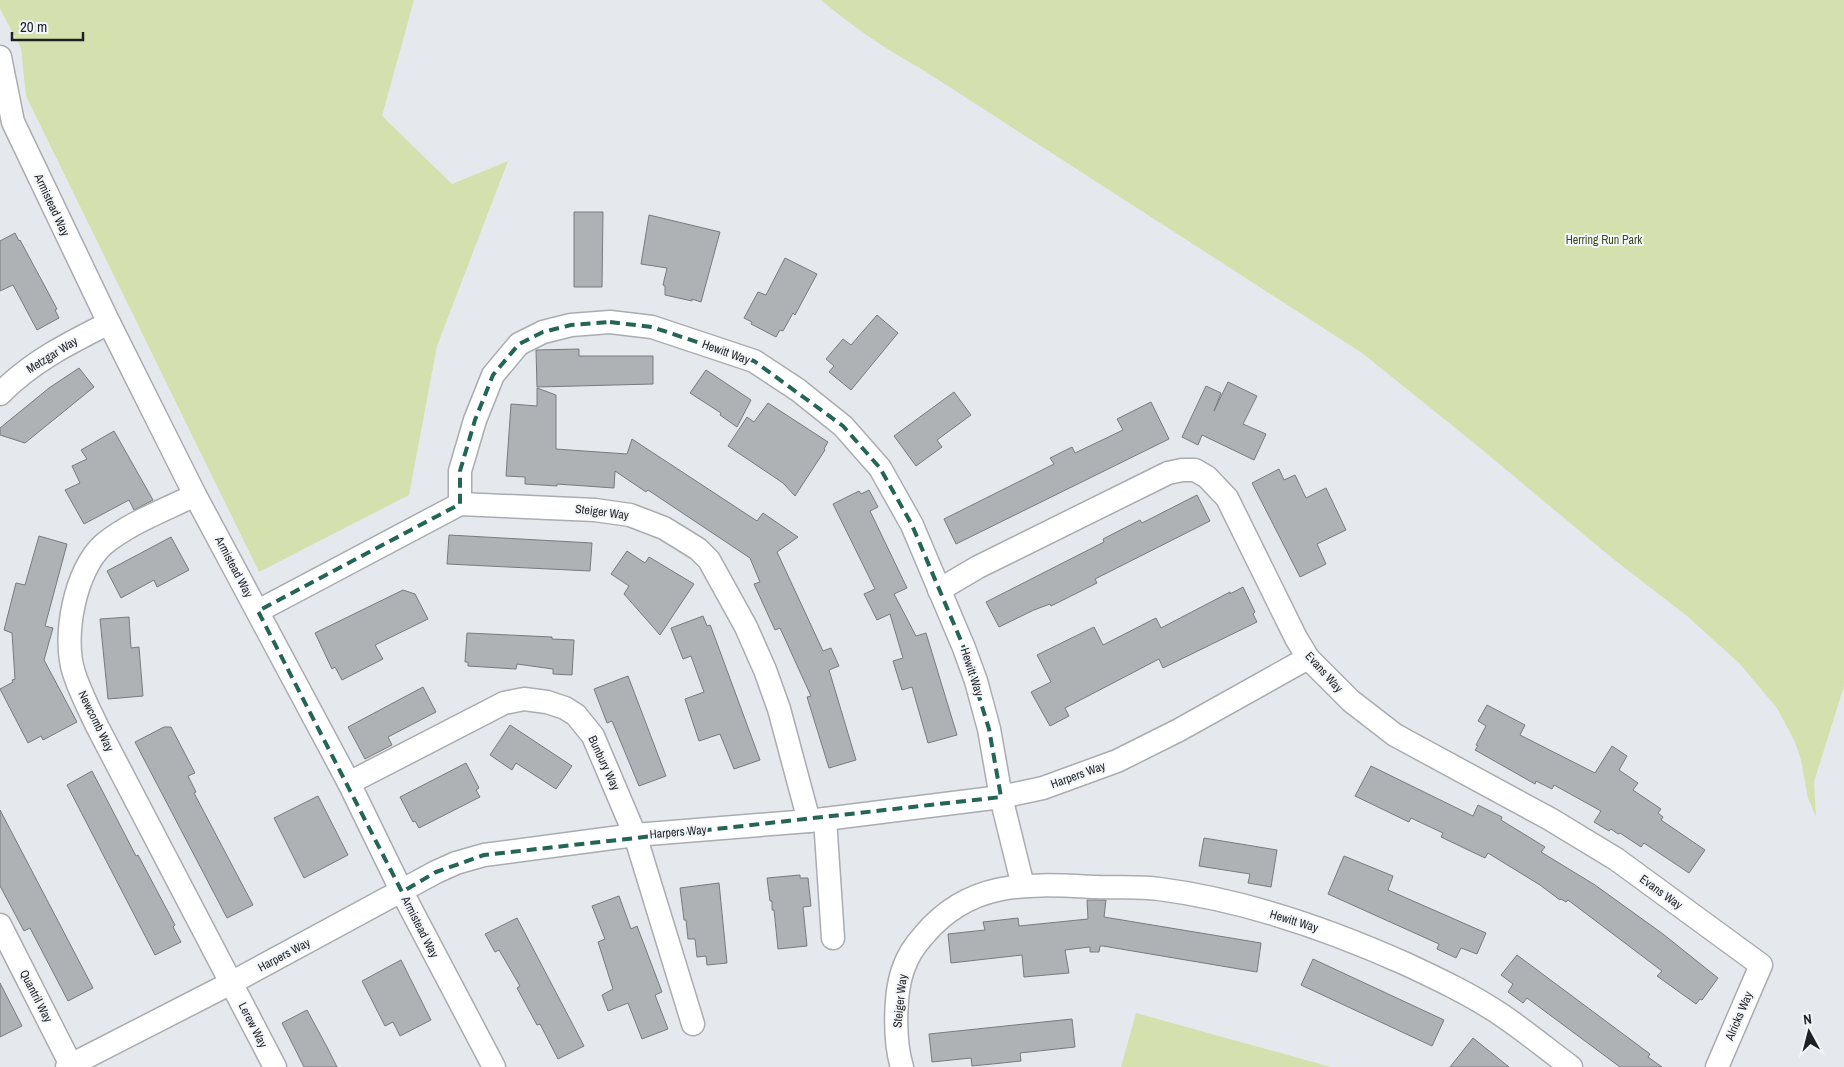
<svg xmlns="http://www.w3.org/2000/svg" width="1844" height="1067" font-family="'Archivo Narrow',sans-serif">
<rect width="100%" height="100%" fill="#e5e9ed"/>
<g fill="#d4e0ae">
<path d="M0,0H414L382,116L452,184L508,161L437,346L409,495L259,572L26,96L21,48L0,9Z"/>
<path d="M821,0H1844V686L1814,782L1816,817L1808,798L1801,760L1795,742L1777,708L1739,663L1687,616L1612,558L1474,443L1362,353L923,70C887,50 853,27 821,0Z"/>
<path d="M1136,1013L1331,1067H1121Z"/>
</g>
<g fill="#aeb2b5" stroke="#787b7e">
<path d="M574,212H603L602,287H574Z"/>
<path d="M649,215L720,232L701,302L692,299V301L665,295V286L663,285L667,268L641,264Z"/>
<path d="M15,233L19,241L20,240L57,309L55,310L59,318L37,330L13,285L0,291V241Z"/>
<path d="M785,258L817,274L795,315L793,313L783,331L780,330L776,337L751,324L752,322L744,318L758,292L766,295Z"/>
<path d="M877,315L898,333L851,390L829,372L834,366L826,359L843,339L851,345Z"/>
<path d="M579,349V356H653V384L537,387L536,350Z"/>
<path d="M79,368L94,387L25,443L0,435V428L49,388Z"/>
<path d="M706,370L751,400L737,427L720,415L721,413L690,393Z"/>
<path d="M1228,382L1257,396L1243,424L1266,434L1254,460L1202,435L1198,445L1182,437L1206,386L1221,393L1214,411Z"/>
<path d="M537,388L556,395V449L627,454L632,439L757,521L763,513L798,537L777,552L823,651L831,648L839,666L829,670L856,760L829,768L807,697L811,696L780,628L775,630L754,584L760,582L750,558L648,490L646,492L615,471L614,488L557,484V486L525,484V477L506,476L511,404L537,406Z"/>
<path d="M954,392L971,415L937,440L942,447L916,466L894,436Z"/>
<path d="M1151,402L1169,439L956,544L944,519L1054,464L1050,458L1072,447L1075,453L1123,430L1117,419Z"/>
<path d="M768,403L828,442L824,449L825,450L795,496L783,483L728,446L747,417L754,422Z"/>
<path d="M114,431L153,500L134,510L129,500L84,524L65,490L80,483L72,466L87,459L81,450Z"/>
<path d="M1279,469L1284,480L1295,475L1306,498L1326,488L1346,530L1317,544L1326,564L1300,577L1252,483Z"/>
<path d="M869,490L878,507L870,511L907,588L894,594L916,636L926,633L957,735L928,743L912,687L902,690L893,661L903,658L890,614L877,620L864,594L875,589L833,504L859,491L861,494Z"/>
<path d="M1197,495L1210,521L1095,579L1097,583L1051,606L1050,604L1034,610L999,627L986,602L1104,542L1103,539L1140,520L1142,523Z"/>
<path d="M449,535L592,543L590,571L447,564Z"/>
<path d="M39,536L67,544L45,626L53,628L44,660L77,722L43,740L41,736L28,743L0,689L13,682L12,680L15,679L12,633L4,630L16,583L25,585Z"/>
<path d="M171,537L189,570L157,587L154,580L121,598L107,571Z"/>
<path d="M627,551L645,563L649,557L694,584L660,635L624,594L629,586L611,574Z"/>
<path d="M1243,587L1255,612L1253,614L1257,622L1163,668L1159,659L1065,708L1069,716L1050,726L1031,692L1051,682L1037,655L1094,627L1103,645L1156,618L1161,628L1230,592V594Z"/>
<path d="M403,590L415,594L428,619L375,645L383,659L342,680L335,667L332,669L315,633Z"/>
<path d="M703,616L707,626L710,625L711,627L760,760L734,769L720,734L699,741L685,699L704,692L691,656L683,659L671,628Z"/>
<path d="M129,617L131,648L139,647L143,696L108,699L100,619Z"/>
<path d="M467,633L552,637V639L574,640L572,675L553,674V669L517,664L516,669L468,666V662H465Z"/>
<path d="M628,676L666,776L639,786L612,721L607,723L594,689Z"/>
<path d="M423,687L436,712L388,737L392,745L365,759L348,727Z"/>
<path d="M1487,705L1525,725L1520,735L1595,773L1612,746L1627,756L1619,770L1638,783L1633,790L1661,809L1658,813L1663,817L1661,820L1705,850L1689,873L1644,843L1641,847L1620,833L1618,834L1611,829L1609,831L1594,822L1601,811L1554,785L1552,789L1536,781L1535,784L1475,750L1478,746L1476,745L1486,726L1478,721Z"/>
<path d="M510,725L572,766L556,789L516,763L512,770L490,755Z"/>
<path d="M164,727H171L195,773L188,776L196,792L194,793L253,905L227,918L135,742Z"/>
<path d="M466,763L479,788L476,790L480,797L419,828L415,821L413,822L400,797Z"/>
<path d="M1371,766L1473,816L1478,805L1502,817L1501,820L1545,847L1541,852L1595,885L1663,934L1718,978L1702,1000L1700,999L1696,1004L1657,976L1662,971L1568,900L1566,902L1561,899L1560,900L1540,885L1488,853L1485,858L1441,837L1443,833L1411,818L1409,822L1355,796Z"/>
<path d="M92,771L136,856L138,855L175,925L173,927L181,942L155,955L67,785Z"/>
<path d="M318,796L348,855L304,878L274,818Z"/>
<path d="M0,810L93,988L68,1001L30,928L24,931L0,886Z"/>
<path d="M1204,838L1277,850L1271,887L1248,883L1250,874L1199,866Z"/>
<path d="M1344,856L1393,876L1388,890L1486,933L1477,954L1461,948L1456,958L1437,949L1439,944L1328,894Z"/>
<path d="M800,875V878H808L811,906L803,907L807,946L778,949L774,910H772V901H770L767,878Z"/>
<path d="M719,883L727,963L707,965L706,956L697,957L695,939H688L686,920H684L680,888Z"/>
<path d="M619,896L631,929L637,926L662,992L655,995L668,1029L642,1039L628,1003L608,1011L602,995L613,989L598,942L605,939L592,906Z"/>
<path d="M1087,900H1106L1104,917L1261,943L1257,972L1103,946H1100L1099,952H1090V947L1065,950L1069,973L1024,977L1022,955L951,963L948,934L985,930L983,922L1018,918L1019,926L1088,919Z"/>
<path d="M517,918L584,1046L558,1059L540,1024L537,1025L517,988L520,986L499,950L495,952L485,934Z"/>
<path d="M1517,955L1650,1054L1648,1057L1662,1067H1620L1527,998L1523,1003L1508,992L1513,984L1501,975Z"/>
<path d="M1313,959L1444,1020L1432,1046L1301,985Z"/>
<path d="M401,960L431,1020L400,1036L393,1022L385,1026L362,981Z"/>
<path d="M0,983L22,1026L0,1037Z"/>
<path d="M307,1010L327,1047L337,1067H304L282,1023Z"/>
<path d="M1072,1019L1075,1047L1020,1053L1021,1061L1002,1063L972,1066L971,1058L932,1062L929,1034Z"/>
<path d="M1473,1038L1509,1067H1450Z"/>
</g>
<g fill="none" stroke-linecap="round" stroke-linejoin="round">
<defs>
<g id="street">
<path d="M0,57L13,122L109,323L195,495L349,783L402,892L494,1067"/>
<path d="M0,394C31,362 69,343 109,323"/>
<path d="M195,495C165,510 131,522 104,544C75,569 62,638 74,673C80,692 89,709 97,726L275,1067"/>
<path d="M460,504V471L475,420L493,375L519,344L543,332L571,325L610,322L652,327L754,361L798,390L843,426L880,468L912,525L964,648L976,681L989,729L1001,797L1023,886"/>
<path d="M939,590L978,567L1168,473L1182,470H1195L1207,477L1227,498L1296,638L1308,658L1351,701L1395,735L1550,819L1616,859L1761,965L1717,1067"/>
<path d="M258,611L460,504L595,510L630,515L664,528L698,549L709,560L746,627L765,670L779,709L809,821"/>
<path d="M349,783L504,703L524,699L547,702L565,708L576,715L593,736L635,835L693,1024"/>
<path d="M825,819L833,938"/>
<path d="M0,925L72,1067"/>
<path d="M67,1067L231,983L436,872L456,863L484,855L635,835L809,821L1001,797L1043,788L1117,761L1179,730L1308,658"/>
<path d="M902,1067C894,1042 894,992 904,967C908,955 916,944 924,935C971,879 1029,884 1096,887C1117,888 1138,886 1159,889C1245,900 1328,929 1406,964C1438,979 1470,994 1500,1014C1524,1030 1547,1049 1571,1067"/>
</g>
</defs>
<use href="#street" stroke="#a9acb0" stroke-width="25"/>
<use href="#street" stroke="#fff" stroke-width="22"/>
</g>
<path fill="none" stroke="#246555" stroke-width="4" stroke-dasharray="10 6" stroke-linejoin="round" d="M610,322L652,327L754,361L843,426L880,468L912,525L964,648L989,729L1001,797L484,855L436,872L402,892L258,611L460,504V471L475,420L493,375L519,344L543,332L571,325Z"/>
<g text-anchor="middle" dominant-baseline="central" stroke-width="4" stroke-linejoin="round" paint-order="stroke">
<g font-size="12" fill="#1f2021" stroke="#f2f6fa">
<text transform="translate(52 205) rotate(65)">Armistead Way</text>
<text transform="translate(726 352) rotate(20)">Hewitt Way</text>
<text transform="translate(52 355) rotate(-32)">Metzgar Way</text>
<text transform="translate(602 512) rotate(7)">Steiger Way</text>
<text transform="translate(234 567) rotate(62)">Armistead Way</text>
<text transform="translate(972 672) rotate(72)">Hewitt Way</text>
<text transform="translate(1324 672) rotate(48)">Evans Way</text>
<text transform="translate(96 721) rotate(64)">Newcomb Way</text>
<text transform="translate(604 763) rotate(65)">Bunbury Way</text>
<text transform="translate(1078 775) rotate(-20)">Harpers Way</text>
<text transform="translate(678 832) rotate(-5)">Harpers Way</text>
<text transform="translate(1661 892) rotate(36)">Evans Way</text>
<text transform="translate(1294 921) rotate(17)">Hewitt Way</text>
<text transform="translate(420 927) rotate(63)">Armistead Way</text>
<text transform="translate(284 955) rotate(-28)">Harpers Way</text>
<text transform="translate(36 996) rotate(63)">Quantril Way</text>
<text transform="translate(900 1001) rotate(-84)">Steiger Way</text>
<text transform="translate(1739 1016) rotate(-67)">Alricks Way</text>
<text transform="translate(253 1025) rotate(63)">Lerew Way</text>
</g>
<g font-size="12" fill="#3f4717" stroke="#f2f6fa">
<text x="1604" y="240">Herring Run Park</text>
</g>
</g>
<g transform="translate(1809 1032) rotate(353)" stroke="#f2f6fa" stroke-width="4" paint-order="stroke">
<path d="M0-4L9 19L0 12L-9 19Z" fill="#1f2021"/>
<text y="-8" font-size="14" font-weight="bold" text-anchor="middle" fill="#1f2021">N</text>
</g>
<path d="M12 32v8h71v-8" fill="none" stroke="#1f2021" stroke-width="2.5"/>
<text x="20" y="32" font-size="15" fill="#1f2021" stroke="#f2f6fa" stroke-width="4" paint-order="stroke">20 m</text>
</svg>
